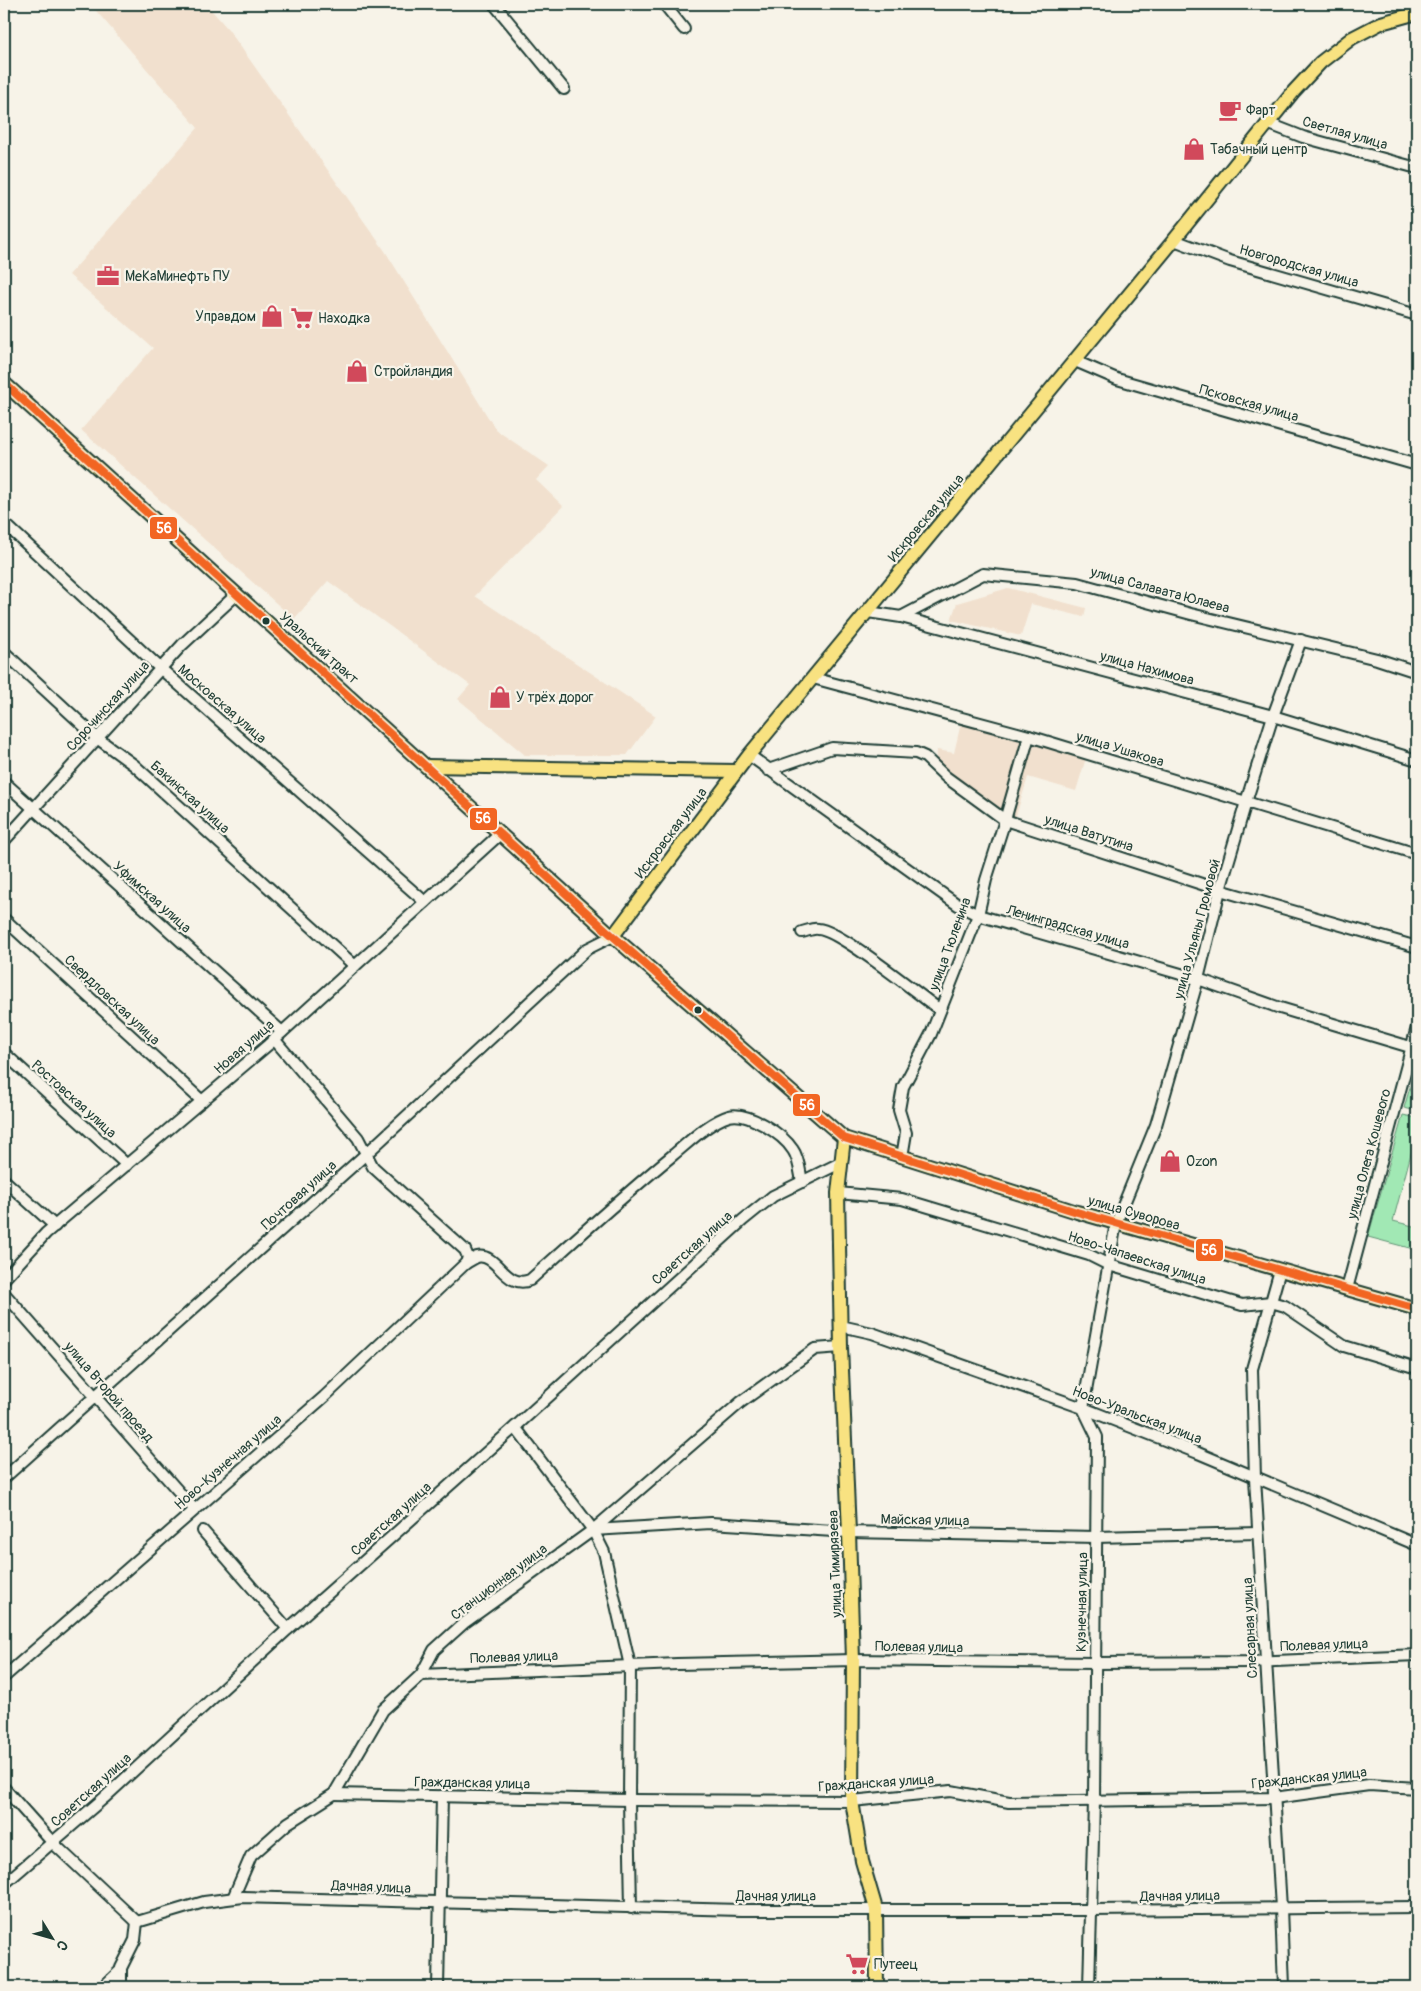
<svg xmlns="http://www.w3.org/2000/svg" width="1421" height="1991" font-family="Pangolin,sans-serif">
<rect width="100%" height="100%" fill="#f7f3e8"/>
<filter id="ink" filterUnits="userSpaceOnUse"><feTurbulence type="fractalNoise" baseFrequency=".02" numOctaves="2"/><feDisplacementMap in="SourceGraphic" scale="10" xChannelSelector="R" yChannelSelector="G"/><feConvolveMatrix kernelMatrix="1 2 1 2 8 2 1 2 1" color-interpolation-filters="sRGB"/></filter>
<g filter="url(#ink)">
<g fill="#f1e0ce">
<path d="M90,4H206L228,29L385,251L496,430L549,466L536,480L563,506L475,596L656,716L627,755H525L458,699L470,685L328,581L294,619L81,430L153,348L69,275L198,128Z"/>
<path d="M1008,588L1086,608L1084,617L1031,604L1021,636L951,620L957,603Z"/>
<path d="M961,723L1086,758L1076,791L1028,777L1015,819L1007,817L936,763L937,750L954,753Z"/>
</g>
<g fill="#a1e8b4" stroke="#609274">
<path d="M1417,1063V1111L1404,1108Z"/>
<path d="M1403,1115L1417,1118V1131L1393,1221L1417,1227V1250L1368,1237Z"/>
</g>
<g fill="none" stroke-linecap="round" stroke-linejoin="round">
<defs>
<g id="minor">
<path d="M494,4L564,89"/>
<path d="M664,4L684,29"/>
<path d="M1267,123L1303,137L1417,168"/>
<path d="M1174,240L1230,261L1417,315"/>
<path d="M1075,361L1117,379L1417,465"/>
<path d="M4,523L160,668L425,902"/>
<path d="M868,612L901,617L1273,716L1417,760"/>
<path d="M901,617L983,574L1077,583L1191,614L1377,659L1417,672"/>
<path d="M4,652L97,738L134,765L355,966"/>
<path d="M813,678L1029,736L1417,854"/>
<path d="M749,755L958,905L978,915L1198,979L1280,1008L1417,1049"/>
<path d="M768,770L832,748L916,753L925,757L946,777L1005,820L1220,890L1417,947"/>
<path d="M4,782L282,1032"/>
<path d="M4,841L182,645L237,594"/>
<path d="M4,919L202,1101"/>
<path d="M802,932C807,931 813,928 818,929C840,930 918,994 940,1010"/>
<path d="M274,1039L358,1138L373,1167L465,1250L468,1257L466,1263"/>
<path d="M4,1053L127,1165"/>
<path d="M902,1157L906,1133L899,1110L903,1087L931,1034L978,915L986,880L1005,820L1029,736"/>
<path d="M4,1180L55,1226"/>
<path d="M838,1193L902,1199L1089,1255L1109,1265L1242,1305L1271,1302L1285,1306L1344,1346L1417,1368"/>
<path d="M1280,1270L1252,1369L1255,1478L1281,1908L1284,1987"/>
<path d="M4,1279L46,1233L268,1045L500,834"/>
<path d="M1347,1289L1417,1027"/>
<path d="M4,1293L194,1509"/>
<path d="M841,1326L872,1333L1083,1408L1198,1453L1417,1545"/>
<path d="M515,1427L593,1530L604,1552L630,1666L629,1800L631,1908"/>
<path d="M4,1478L366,1154L587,949L613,936"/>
<path d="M593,1530L711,1523L849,1532L1096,1537L1258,1533"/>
<path d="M203,1531L288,1629"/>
<path d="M421,1675L677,1664L853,1660L1095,1663L1250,1662L1417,1655"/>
<path d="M4,1677L324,1397L466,1263C470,1261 474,1258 477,1257C497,1252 505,1290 530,1280C577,1238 624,1195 673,1155C688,1143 709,1122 729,1116C747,1111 783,1134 793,1150C799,1158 800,1172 802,1182"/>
<path d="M4,1788L53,1843L137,1922"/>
<path d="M334,1794L629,1800L852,1801L951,1791L1009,1802L1274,1798L1369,1785L1417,1788"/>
<path d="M4,1884L104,1798L288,1629L515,1427L743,1220L773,1196L840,1163"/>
<path d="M233,1898L251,1856L288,1823L334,1794L383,1710L421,1675L434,1650L464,1623L593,1530L741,1402L815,1349L841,1347"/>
<path d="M137,1922L204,1902L243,1897L741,1910H1091L1417,1907"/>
<path d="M103,1987L121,1970"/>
<path d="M121,1987V1968L135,1940L137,1922"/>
<path d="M438,1987L442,1796"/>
<path d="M1089,1987L1094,1801L1097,1437L1083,1408L1116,1223L1156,1125L1198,979L1220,890L1246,802L1273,716L1301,640"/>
</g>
<g id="major">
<path d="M4,383L606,930L844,1138L1077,1212L1417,1309"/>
<path d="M426,766L736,771"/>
<path d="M613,936L749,755L1174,240L1294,91L1321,62L1352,38L1381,23L1417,13"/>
<path d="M844,1138L838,1193L841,1347L849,1532L853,1660L852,1801L862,1861L876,1909L877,1987"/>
</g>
</defs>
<use href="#minor" stroke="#1f3d34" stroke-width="14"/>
<use href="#major" stroke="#1f3d34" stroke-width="16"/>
<use href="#minor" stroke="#f7f3e8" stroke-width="10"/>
<use href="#major" stroke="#f8e281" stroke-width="12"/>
<defs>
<path id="bus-1" d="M4,383L606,930L844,1138L1077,1212L1417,1309"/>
</defs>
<use href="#bus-1" stroke="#f7f3e8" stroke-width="11"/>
<use href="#bus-1" stroke="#f26522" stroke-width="8"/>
</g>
</g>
<defs>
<symbol id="cafe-bare" viewBox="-9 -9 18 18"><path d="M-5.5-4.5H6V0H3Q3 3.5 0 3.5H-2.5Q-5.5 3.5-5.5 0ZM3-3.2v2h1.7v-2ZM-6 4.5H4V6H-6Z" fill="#d1495b" stroke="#f7f3e8" stroke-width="2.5" paint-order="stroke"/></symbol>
<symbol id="shop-bare" viewBox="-9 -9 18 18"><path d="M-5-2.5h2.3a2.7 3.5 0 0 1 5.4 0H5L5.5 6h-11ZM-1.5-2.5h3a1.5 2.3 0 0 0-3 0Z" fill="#d1495b" stroke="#f7f3e8" stroke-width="2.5" paint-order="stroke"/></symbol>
<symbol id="office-bare" viewBox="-9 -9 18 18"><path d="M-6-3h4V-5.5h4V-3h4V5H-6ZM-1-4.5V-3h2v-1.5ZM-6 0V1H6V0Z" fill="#d1495b" stroke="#f7f3e8" stroke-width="2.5" paint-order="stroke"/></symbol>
<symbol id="supermarket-bare" viewBox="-9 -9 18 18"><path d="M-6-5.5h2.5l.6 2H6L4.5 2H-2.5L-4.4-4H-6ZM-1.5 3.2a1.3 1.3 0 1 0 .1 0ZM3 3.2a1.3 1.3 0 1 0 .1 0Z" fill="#d1495b" stroke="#f7f3e8" stroke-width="2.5" paint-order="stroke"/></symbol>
</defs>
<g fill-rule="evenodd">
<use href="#cafe-bare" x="1214" y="94" width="32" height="32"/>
<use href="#shop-bare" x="1178" y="133" width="32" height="32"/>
<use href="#office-bare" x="92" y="260" width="32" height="32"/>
<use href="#shop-bare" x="256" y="300" width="32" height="32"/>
<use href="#supermarket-bare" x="286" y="302" width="32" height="32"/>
<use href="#shop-bare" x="341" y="355" width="32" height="32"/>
<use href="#shop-bare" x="484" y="681" width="32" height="32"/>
<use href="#shop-bare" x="1154" y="1145" width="32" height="32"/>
<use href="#supermarket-bare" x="841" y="1948" width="32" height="32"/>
</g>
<g fill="#1f3d34" stroke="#f7f3e8" stroke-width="2">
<circle cx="266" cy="621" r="4.5"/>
<circle cx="698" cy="1010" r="4.5"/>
</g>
<g text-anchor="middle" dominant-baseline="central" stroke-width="4.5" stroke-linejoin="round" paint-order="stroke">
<g font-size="14" fill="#1f3d34" stroke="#f7f3e8" text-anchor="start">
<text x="1246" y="110">Фарт</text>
<text x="1210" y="149">Табачный центр</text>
<text x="125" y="276">МеКаМинефть ПУ</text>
<text x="256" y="316" text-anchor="end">Управдом</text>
<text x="318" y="318">Находка</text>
<text x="374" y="371">Стройландия</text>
<text x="516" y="697">У трёх дорог</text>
<text x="1186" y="1161">Ozon</text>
<text x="874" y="1964">Путеец</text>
</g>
<g font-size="14" fill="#1f3d34" stroke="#f7f3e8">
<text transform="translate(1345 133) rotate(16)">Светлая улица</text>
<text transform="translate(1299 266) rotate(16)">Новгородская улица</text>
<text transform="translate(1249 403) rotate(16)">Псковская улица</text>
<text transform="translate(926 518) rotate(-50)">Искровская улица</text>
<text transform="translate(1160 590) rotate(15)">улица Салавата Юлаева</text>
<text transform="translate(319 648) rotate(42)">Уральский тракт</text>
<text transform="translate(1147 668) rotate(15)">улица Нахимова</text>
<text transform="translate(222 704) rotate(41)">Московская улица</text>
<text transform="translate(108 706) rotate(-48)">Сорочинская улица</text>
<text transform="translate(1120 749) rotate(17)">улица Ушакова</text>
<text transform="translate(190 797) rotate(42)">Бакинская улица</text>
<text transform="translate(671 833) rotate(-53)">Искровская улица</text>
<text transform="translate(1089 833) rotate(18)">улица Ватутина</text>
<text transform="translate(152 897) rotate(42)">Уфимская улица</text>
<text transform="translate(1068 927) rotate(16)">Ленинградская улица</text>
<text transform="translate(1197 929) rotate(-75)">улица Ульяны Громовой</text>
<text transform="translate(950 944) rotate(-70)">улица Тюленина</text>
<text transform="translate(112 1000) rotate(43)">Свердловская улица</text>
<text transform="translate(244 1047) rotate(-41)">Новая улица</text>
<text transform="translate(74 1099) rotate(42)">Ростовская улица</text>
<text transform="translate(1369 1154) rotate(-75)">улица Олега Кошевого</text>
<text transform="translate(299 1195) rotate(-42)">Почтовая улица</text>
<text transform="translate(1134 1213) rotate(16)">улица Суворова</text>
<text transform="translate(692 1248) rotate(-42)">Советская улица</text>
<text transform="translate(1137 1258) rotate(18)">Ново-Чапаевская улица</text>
<text transform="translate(109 1392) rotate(49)">улица Второй проезд</text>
<text transform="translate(1137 1415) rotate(21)">Ново-Уральская улица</text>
<text transform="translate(228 1462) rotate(-41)">Ново-Кузнечная улица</text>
<text transform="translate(391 1519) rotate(-42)">Советская улица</text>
<text transform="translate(925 1520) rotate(1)">Майская улица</text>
<text transform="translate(835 1564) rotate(-92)">улица Тимирязева</text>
<text transform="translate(499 1582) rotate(-37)">Станционная улица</text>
<text transform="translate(1082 1602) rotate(-89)">Кузнечная улица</text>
<text transform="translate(1250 1628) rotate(-93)">Слесарная улица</text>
<text transform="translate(1324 1645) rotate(-2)">Полевая улица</text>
<text transform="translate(919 1647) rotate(1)">Полевая улица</text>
<text transform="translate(514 1657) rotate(-2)">Полевая улица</text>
<text transform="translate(1309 1778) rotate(-6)">Гражданская улица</text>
<text transform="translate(472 1783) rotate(1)">Гражданская улица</text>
<text transform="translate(876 1783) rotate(-4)">Гражданская улица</text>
<text transform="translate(91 1790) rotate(-42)">Советская улица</text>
<text transform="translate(371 1887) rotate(2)">Дачная улица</text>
<text x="776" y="1896">Дачная улица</text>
<text transform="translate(1180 1896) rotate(-1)">Дачная улица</text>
</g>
</g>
<g stroke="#f7f3e8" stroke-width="2">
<rect x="149" y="516" width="29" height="24" rx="5" fill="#f26522"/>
<rect x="469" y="807" width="29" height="24" rx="5" fill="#f26522"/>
<rect x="792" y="1093" width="29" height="24" rx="5" fill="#f26522"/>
<rect x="1195" y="1238" width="29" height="24" rx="5" fill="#f26522"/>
</g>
<g font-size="14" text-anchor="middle" font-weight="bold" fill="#fff">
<text x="164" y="533">56</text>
<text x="483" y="823">56</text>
<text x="807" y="1110">56</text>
<text x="1209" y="1255">56</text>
</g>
<rect width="1421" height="1991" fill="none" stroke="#f7f3e8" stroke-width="20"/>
<rect x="10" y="10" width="1401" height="1971" fill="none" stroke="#1f3d34" stroke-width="2" filter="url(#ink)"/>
<g transform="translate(52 1938) rotate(127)" stroke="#f7f3e8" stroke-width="4" paint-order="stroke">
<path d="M0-4L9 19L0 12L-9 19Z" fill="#1f3d34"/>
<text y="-8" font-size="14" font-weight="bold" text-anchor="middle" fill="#1f3d34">С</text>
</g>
</svg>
